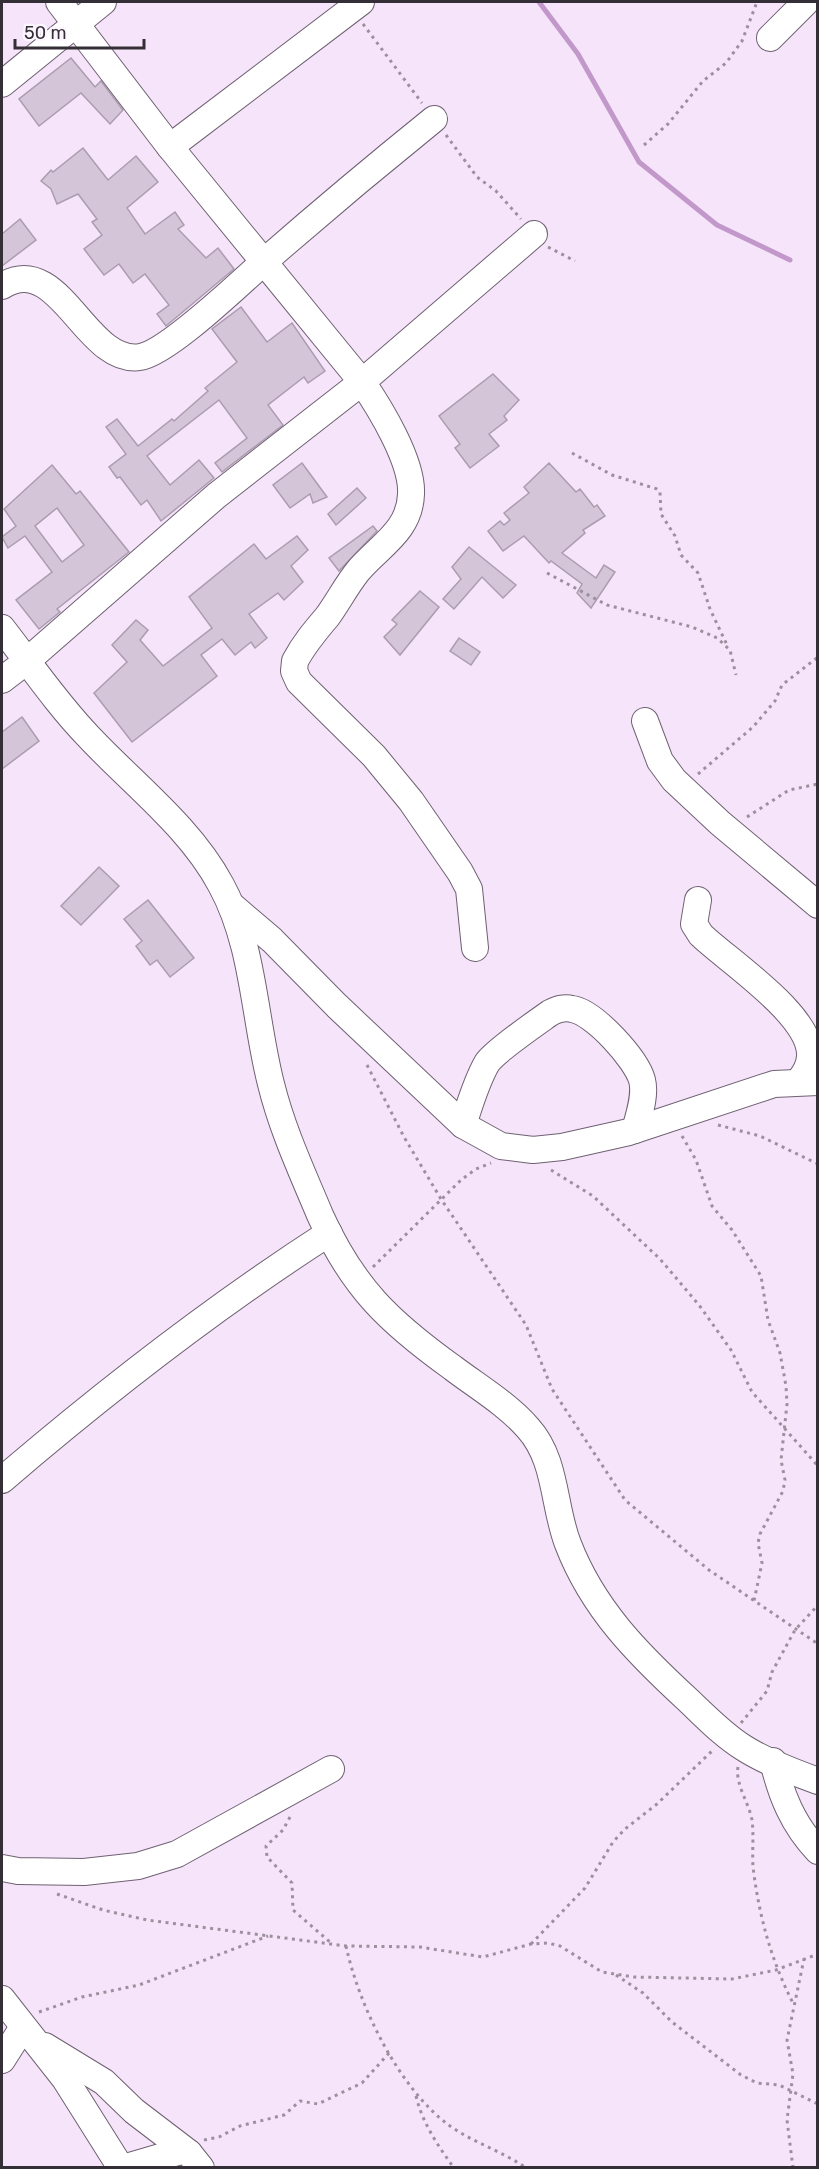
<svg xmlns="http://www.w3.org/2000/svg" width="819" height="2169" font-family="Rubik,sans-serif">
<rect width="100%" height="100%" fill="#f6e5fa"/>
<g fill="none" stroke-linecap="round" stroke-linejoin="round">
<path stroke="#c298cb" stroke-width="5" d="M539,2L578,54L639,162L717,225L790,260"/>
</g>
<g fill="#d5c5d9" stroke="#ac9caf" stroke-width="1.5" fill-rule="evenodd">
<path d="M71,58L95,87L101,81L123,110L110,124L81,93L39,126L19,99Z"/>
<path d="M83,148L108,180L136,156L158,182L127,208L145,234L175,212L184,225L178,229L206,258L218,248L234,269L166,326L157,314L169,305L145,274L133,283L119,264L104,275L84,249L102,235L92,222L97,219L78,194L57,204L51,189L41,181L51,170L53,172Z"/>
<path d="M20,219L36,240L2,266V234Z"/>
<path d="M241,307L267,342L292,323L325,371L308,383L304,377L268,405L283,425L222,472L215,463L247,438L219,400L147,456L170,485L199,460L214,478L161,521L147,500L141,505L120,477L117,478L109,467L126,454L106,427L117,419L138,446L172,419L174,421L208,391L205,388L237,362L212,329Z"/>
<path d="M493,374L519,400L504,416L507,420L489,434L499,446L470,468L455,448L460,444L439,416Z"/>
<path d="M302,463L327,497L313,503L310,494L290,508L273,485Z"/>
<path d="M549,463L576,492L580,489L594,507L597,505L605,516L583,530L585,533L562,553L596,578L604,565L615,572L591,608L577,593L582,584L551,561L549,563L524,536L503,551L488,531L500,521L504,525L510,520L504,513L529,493L524,487Z"/>
<path d="M52,465L76,494L80,491L129,552L57,609L60,612L39,629L16,600L52,572L25,536L8,548L2,537L16,526L4,509ZM57,508L84,545L62,562L35,526Z"/>
<path d="M357,488L366,498L336,525L328,514Z"/>
<path d="M373,526L377,531L339,571L329,558Z"/>
<path d="M297,536L308,550L291,566L303,582L284,600L278,593L249,614L267,638L255,648L251,642L235,655L222,639L201,655L217,676L132,742L94,693L127,662L112,645L136,620L148,630L140,640L163,666L212,628L189,597L254,544L266,559Z"/>
<path d="M469,547L516,585L503,598L482,577L454,609L443,599L461,579L452,567Z"/>
<path d="M420,591L439,607L400,655L384,637L397,624L392,620Z"/>
<path d="M459,638L480,652L471,665L450,651Z"/>
<path d="M22,717L39,741L2,769V732Z"/>
<path d="M99,867L119,886L81,925L61,906Z"/>
<path d="M148,900L194,958L170,977L157,960L150,965L136,946L142,941L124,919Z"/>
</g>
<g fill="none" stroke-linecap="round" stroke-linejoin="round">
<defs>
<g id="minor">
<path d="M770,38L806,2"/>
<path d="M2,84L103,2"/>
<path d="M170,147L361,2"/>
<path d="M2,286C60,250 85,365 140,357C168,353 242,281 266,260C321,212 377,165 434,119"/>
<path d="M2,628C30,664 57,704 89,737C133,784 190,827 221,885C254,945 254,1018 271,1084C282,1129 302,1172 320,1215C353,1288 389,1322 453,1368C478,1387 507,1404 528,1428C557,1460 553,1506 568,1544C593,1609 638,1654 688,1700C706,1717 723,1735 744,1748C766,1762 793,1772 818,1781"/>
<path d="M2,680L28,660L216,496L362,382L170,147L59,2"/>
<path d="M645,721L660,761L674,780L720,823L818,905"/>
<path d="M698,900L694,924L701,935C728,961 813,1016 810,1057C809,1067 805,1073 799,1081"/>
<path d="M231,905L272,940L337,1006L463,1125L501,1146L533,1150L562,1147L629,1132L774,1084L818,1082"/>
<path d="M475,948L469,889L460,872L411,801L374,756L299,682L294,671L295,661C304,644 315,631 327,617C338,602 346,586 358,571C379,546 410,531 411,494C413,462 380,408 362,382L534,234"/>
<path d="M463,1125C470,1104 476,1082 487,1063C495,1051 536,1023 550,1013C558,1009 564,1007 572,1009C594,1012 636,1059 642,1080C646,1095 639,1115 635,1130"/>
<path d="M2,1480C106,1391 214,1307 329,1233"/>
<path d="M773,1761C781,1795 793,1825 818,1851"/>
<path d="M2,1868L18,1871L84,1872L138,1866L177,1854L331,1769"/>
<path d="M2,1999L65,2079L121,2168"/>
<path d="M45,2046L104,2082L134,2111L189,2153"/>
<path d="M2,2060L23,2027"/>
<path d="M123,2168L181,2151L189,2153L201,2168"/>
</g>
</defs>
<use href="#minor" stroke="#6f6172" stroke-width="28"/>
<g stroke="#9c909f" stroke-width="3" stroke-dasharray="3 4.5" stroke-linecap="butt">
<path d="M363,24L422,103"/>
<path d="M446,135L477,177L496,191L521,219"/>
<path d="M644,145L668,124L703,81L726,63L742,41L757,2"/>
<path d="M548,247L575,261"/>
<path d="M572,453L612,475L657,489L660,492L661,514L675,536L681,555L698,573L710,609L727,645"/>
<path d="M547,573L607,605L692,627L717,638L730,650L736,675"/>
<path d="M698,774L753,727L775,701L782,685L818,657"/>
<path d="M747,817L789,790L818,784"/>
<path d="M367,1065L404,1137L441,1199L526,1325L552,1389L625,1500L709,1570L818,1644"/>
<path d="M718,1125L760,1136L818,1164"/>
<path d="M682,1136L696,1160L712,1206L732,1230L761,1276L768,1320L780,1353L786,1386L787,1404L781,1460L785,1480L783,1491L760,1534L758,1543L762,1563L754,1601"/>
<path d="M551,1170L593,1196L660,1259L699,1305L731,1350L752,1392L818,1466"/>
<path d="M373,1267L461,1180L476,1169L491,1163"/>
<path d="M741,1723L767,1691L772,1672L795,1630L818,1605"/>
<path d="M738,1767C735,1784 749,1803 752,1820C754,1835 752,1851 753,1867C759,1916 771,1960 793,2003"/>
<path d="M290,1817L283,1830L266,1846L267,1857L292,1883L293,1910L331,1943"/>
<path d="M57,1894L103,1910L147,1920L346,1946L420,1947L483,1957L531,1944L548,1943L560,1946L602,1972L634,1977L732,1979L776,1970L818,1954"/>
<path d="M531,1944L585,1888L613,1842L625,1829L657,1804L713,1750"/>
<path d="M346,1946C359,2006 399,2089 450,2126C474,2143 502,2151 526,2168"/>
<path d="M616,1975L643,1993L672,2022L741,2075L757,2083L779,2085L818,2104"/>
<path d="M39,2012L82,1997L139,1985L268,1936"/>
<path d="M416,2096C422,2122 438,2146 454,2168"/>
<path d="M204,2140L219,2137L240,2126L284,2115L300,2101L318,2104L362,2083L390,2052"/>
<path d="M793,2168L787,2120L793,2074L787,2040L804,1959"/>
</g>
<use href="#minor" stroke="#fff" stroke-width="26"/>
</g>
<rect width="819" height="2169" fill="none" stroke="#342e36" stroke-width="6"/>
<path d="M15 39v9h129v-9" fill="none" stroke="#342e36" stroke-width="3"/>
<text x="24" y="39" font-size="18" fill="#342e36" stroke="#fdf6fe" stroke-width="4.5" paint-order="stroke">50 m</text>
</svg>
